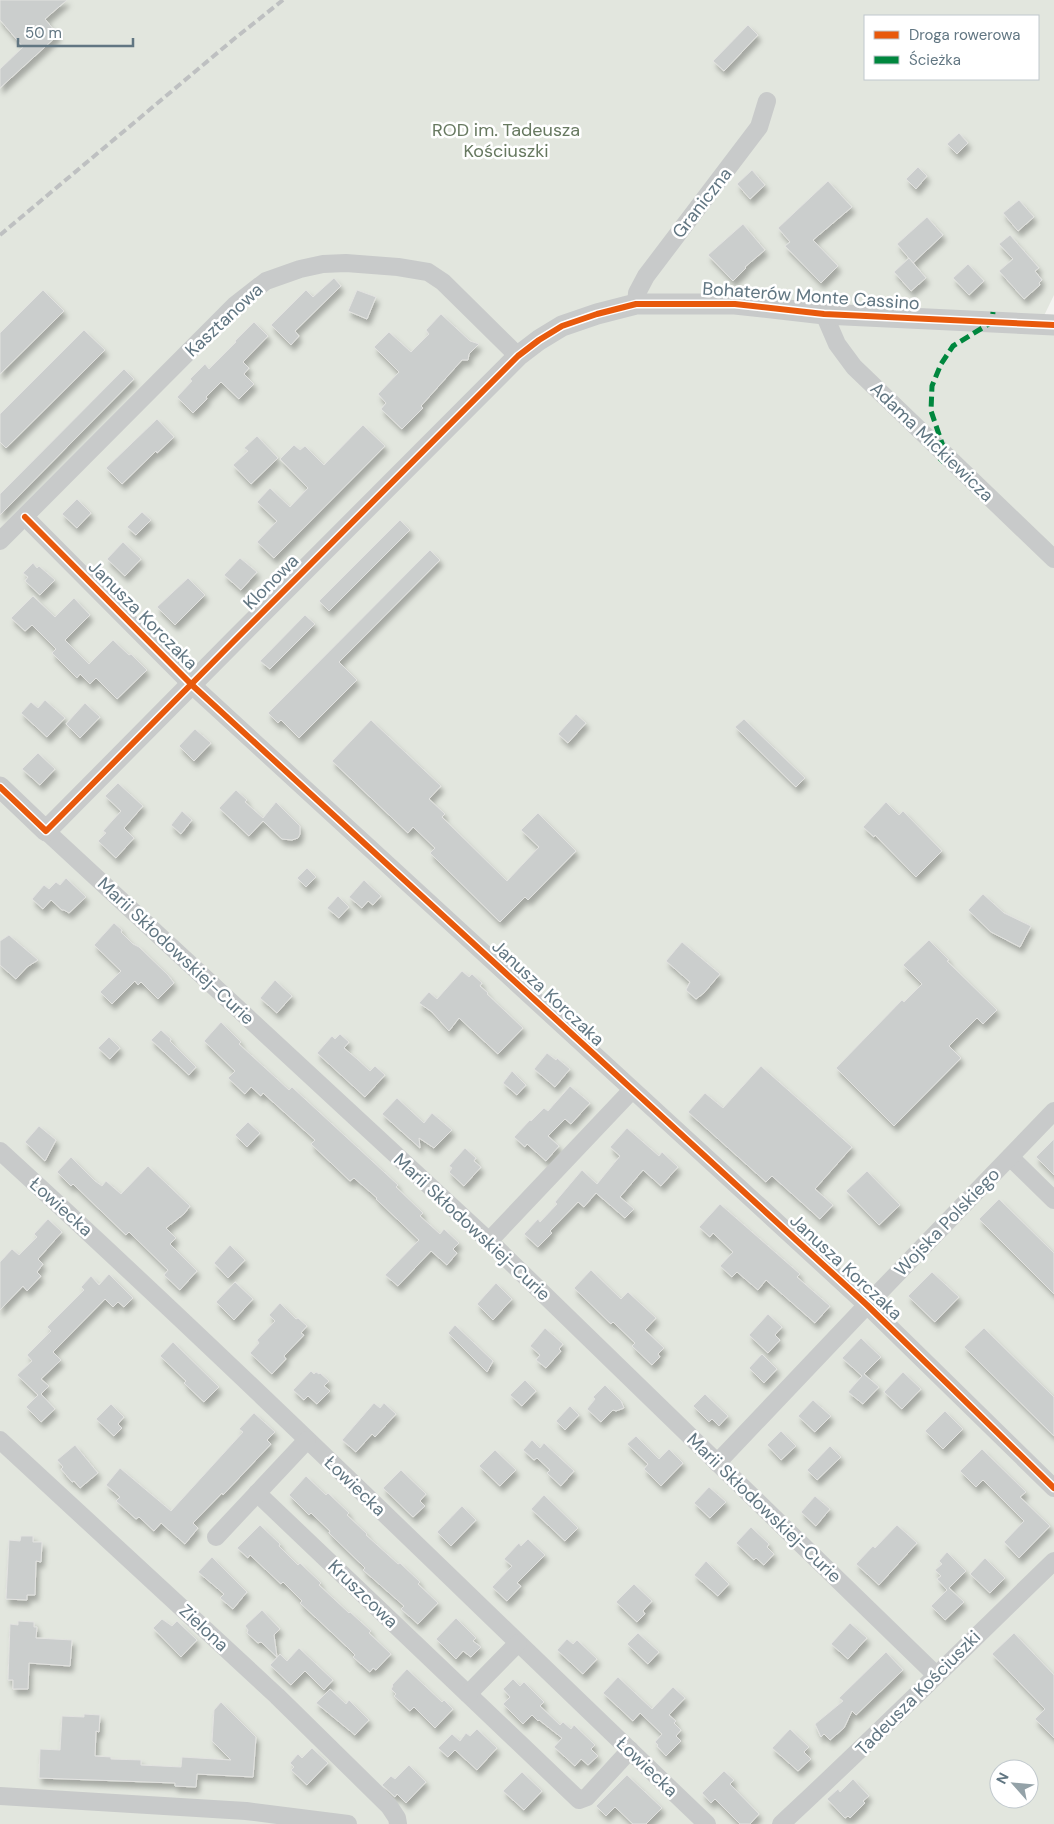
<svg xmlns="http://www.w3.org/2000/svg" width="1054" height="1824" font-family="'DM Sans',sans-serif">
<defs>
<filter id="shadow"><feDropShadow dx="3" dy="5.5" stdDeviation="2.5" flood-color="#0004"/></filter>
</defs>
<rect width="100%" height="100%" fill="#f3f3f0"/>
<path fill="#e2e6de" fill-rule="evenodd" d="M0,0H1054V295L1040,324H1054V1824H0ZM865,16H1038V79H865ZM999,1769H1029V1799H999Z"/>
<g fill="#cbcecd" stroke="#e2e2e0" filter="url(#shadow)">
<path d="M0,0H67L45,19L58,35L0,88V69L23,47L0,20Z"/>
<path d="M748,25L758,35L724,71L713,61Z"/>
<path d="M959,133L968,143L957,154L947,144Z"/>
<path d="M918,167L927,176L916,189L906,179Z"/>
<path d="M752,170L765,185L750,199L737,184Z"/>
<path d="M828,181L852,207L813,240L838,266L821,283L785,246L790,242L778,228Z"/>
<path d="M1019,200L1034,217L1018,231L1003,213Z"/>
<path d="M927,217L943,235L913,263L897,244Z"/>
<path d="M743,224L765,250L745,267L746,268L733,281L708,255Z"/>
<path d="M1010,235L1039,268L1035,271L1042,280L1039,283L1040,285L1024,299L999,271L1013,259L999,244Z"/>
<path d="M909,258L926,278L911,291L894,272Z"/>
<path d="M968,264L984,281L969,295L953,278Z"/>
<path d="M334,278L341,286L295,331L299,336L291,345L271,325L306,290L313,297Z"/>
<path d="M43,290L64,311L0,374V333Z"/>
<path d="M357,290L376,297L367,319L348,311Z"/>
<path d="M441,314L470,341L479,344L469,354L468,360H462L421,406L423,408L402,429L381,409L386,403L378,394L399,372L374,347L389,332L411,352L429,334L426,330Z"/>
<path d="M254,322L268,336L243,362L249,368L244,374L254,384L239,399L221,382L206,397L207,399L193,413L177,397L192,381L190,379L205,364L209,369L236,342L235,341Z"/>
<path d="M84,330L105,350L6,448L0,442V414Z"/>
<path d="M124,369L134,379L0,515V494Z"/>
<path d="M157,419L174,437L157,453L156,451L122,484L106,468Z"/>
<path d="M363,425L385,446L274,558L257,542L277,521L257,502L270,488L290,507L308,488L280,459L294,445L300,450L305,446L324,465Z"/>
<path d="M257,436L278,458L251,484L233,465L248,451L244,448Z"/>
<path d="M77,499L91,513L77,528L62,514Z"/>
<path d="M142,512L151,520L136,535L127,527Z"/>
<path d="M400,520L410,530L329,611L319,601Z"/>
<path d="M123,542L141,559L125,576L107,559Z"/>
<path d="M430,550L440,560L339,662L357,680L299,738L281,720L278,723L268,713Z"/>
<path d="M240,558L257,572L241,590L224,575Z"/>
<path d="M33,563L37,568L39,566L55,580L40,595L25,581L28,577L23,573Z"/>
<path d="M188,578L205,595L175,625L157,607Z"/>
<path d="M33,596L55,617L74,598L90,615L65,640L89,664L113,640L129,655L131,654L147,670L117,699L96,678L90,684L80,674L77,678L52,653L56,649L32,625L25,631L11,618Z"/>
<path d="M305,615L315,624L270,669L260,661Z"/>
<path d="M45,700L65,718L47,737L21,713L31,702L38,708Z"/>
<path d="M85,703L100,717L80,738L66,724Z"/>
<path d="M576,714L586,723L568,743L558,734Z"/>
<path d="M744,719L805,778L796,787L735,727Z"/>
<path d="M371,720L441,786L429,799L445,814L442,817L507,881L539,847L521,830L538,813L576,851L528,900L525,897L500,922L430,853L435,848L413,827L408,833L332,761Z"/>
<path d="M195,729L211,743L194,761L179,746Z"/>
<path d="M38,753L55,769L40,785L22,769Z"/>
<path d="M118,783L143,806L124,828L134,838L116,858L98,841L106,833L103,831L121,811L105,796Z"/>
<path d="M236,790L247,800L245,802L263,818L276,802L300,826V834L298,838L292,840L282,839L263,821L249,836L219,808Z"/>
<path d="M886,802L899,815L903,811L942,851L916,877L875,835L874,837L863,827Z"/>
<path d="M182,811L192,820L181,834L171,825Z"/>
<path d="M307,868L316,877L306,887L297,878Z"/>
<path d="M66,878L86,897L69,913L64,910H62L51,900L43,909L32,899L44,885L49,889L56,882L60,885Z"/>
<path d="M364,880L381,896L373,905L368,901L362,908L349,897Z"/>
<path d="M983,894L1004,913L1031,926L1020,947L991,932L968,910Z"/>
<path d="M338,896L349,907L339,918L327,908Z"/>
<path d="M114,923L122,930L121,932L133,944L139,947L168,975L174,983L158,999L141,982L138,985L135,981L112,1004L100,992L121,971L94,945Z"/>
<path d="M9,935L38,960L27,967L16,979L0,965V941Z"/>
<path d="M929,940L949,960L947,961L997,1010L983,1024L977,1018L949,1046L961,1058L894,1126L836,1068L902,1000L904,1002L922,984L903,965Z"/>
<path d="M682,942L720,974L704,993L696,999L686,990L690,982L666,961Z"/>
<path d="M462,971L469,977L472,974L482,983L480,986L488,993L487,994L523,1028L498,1054L459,1018L449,1031L432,1012L419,1003L429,992L437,999Z"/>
<path d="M275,980L292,996L277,1013L260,998Z"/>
<path d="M221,1022L241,1042L239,1044L289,1090L292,1087L398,1185L396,1187L423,1213L420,1216L440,1234L444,1229L459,1243L453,1249L457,1253L447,1265L431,1251L398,1286L385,1275L419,1240L376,1199L377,1198L354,1178L350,1181L311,1144L315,1140L263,1093L261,1096L251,1087L245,1094L228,1078L235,1071L204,1041Z"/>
<path d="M161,1030L171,1039L170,1041L196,1067L189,1075L151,1040Z"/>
<path d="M340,1034L349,1042L344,1048L357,1059L370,1071L375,1066L385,1075L365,1097L317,1053L332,1036L335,1039Z"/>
<path d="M109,1037L120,1048L110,1059L98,1048Z"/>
<path d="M547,1053L556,1060L557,1058L570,1069L555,1087L534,1069Z"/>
<path d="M761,1066L852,1147L815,1189L833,1205L820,1219L772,1176L766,1182L688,1112L705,1093L723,1108Z"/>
<path d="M512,1071L526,1085L517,1095L503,1083Z"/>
<path d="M570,1086L590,1103L571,1124L565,1119L548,1136L559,1146L546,1161L527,1144L525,1147L514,1137L530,1120L531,1121L544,1108L548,1111Z"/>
<path d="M397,1098L424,1123L432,1113L452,1130L434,1148L419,1138L420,1148L382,1114Z"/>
<path d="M248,1122L260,1133L247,1147L235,1135Z"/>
<path d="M39,1126L56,1140L45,1161L25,1142Z"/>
<path d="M627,1128L659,1156L662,1152L678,1167L661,1186L643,1170L620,1197L634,1209L625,1218L596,1193L584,1207L578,1202L550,1231L552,1233L538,1247L524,1234L538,1219L540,1222L557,1204L555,1202L582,1170L597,1184L620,1156L610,1147Z"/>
<path d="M1054,1139V1175L1036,1157Z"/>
<path d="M465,1148L476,1158L474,1161L481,1167L464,1186L449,1172L452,1168L449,1166Z"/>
<path d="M71,1157L95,1181L102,1186L106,1181L121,1194L148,1166L190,1206L184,1214L166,1228L176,1238L170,1244L197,1271L180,1290L164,1275L168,1270L129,1232L126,1235L73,1184L71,1186L57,1172Z"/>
<path d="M867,1171L900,1205L879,1225L846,1191Z"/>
<path d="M999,1199L1054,1253V1294L979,1219Z"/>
<path d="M720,1204L800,1274L797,1277L830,1306L815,1323L766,1280L758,1290L737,1272L732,1277L720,1266L733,1252L713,1233L710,1237L699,1227Z"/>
<path d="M48,1219L62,1232L38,1259L43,1264L37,1272L41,1276L27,1291L23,1286L0,1310V1262L12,1249L19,1255L37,1237L34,1234Z"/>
<path d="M230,1245L245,1260L228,1278L214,1263Z"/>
<path d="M591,1270L621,1299L628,1292L656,1318L645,1330L664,1348L658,1354L660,1357L652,1365L632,1346L635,1343L613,1322L611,1324L574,1288Z"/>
<path d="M932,1272L959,1297L935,1322L908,1296Z"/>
<path d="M109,1274L133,1298L124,1307L118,1302L113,1307L105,1299L53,1352L61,1360L41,1379L49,1386L41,1394L55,1409L41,1422L26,1407L38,1395L17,1375L32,1361L27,1355L51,1331L47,1327L84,1290L81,1287L91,1276L99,1285Z"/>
<path d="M235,1282L253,1299L234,1320L216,1302Z"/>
<path d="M496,1283L512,1299L493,1320L477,1304Z"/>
<path d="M280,1303L296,1319L298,1318L307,1326L301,1333L304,1335L284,1356L286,1359L272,1374L250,1353L259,1343L257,1340L275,1321L269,1315Z"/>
<path d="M768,1314L782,1327L775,1335L780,1340L768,1353L749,1335Z"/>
<path d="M455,1325L493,1361L487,1372L448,1333Z"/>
<path d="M545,1328L563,1344L559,1349L561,1351L546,1368L536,1360L540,1355L530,1346Z"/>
<path d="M984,1328L1054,1397V1436L964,1347Z"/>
<path d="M861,1338L881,1357L864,1374L879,1387L863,1404L848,1392L862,1376L842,1358Z"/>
<path d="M173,1342L219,1387L204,1402L184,1383L186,1381L160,1356Z"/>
<path d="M762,1354L777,1369L764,1383L749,1368Z"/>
<path d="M311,1371L314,1374L316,1372L319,1374L320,1373L329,1381L324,1386L330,1391L317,1404L308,1396L304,1400L293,1390Z"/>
<path d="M903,1372L921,1389L902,1409L884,1392Z"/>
<path d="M525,1380L536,1391L522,1406L510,1395Z"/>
<path d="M605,1385L621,1401L624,1408L616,1411L613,1410L601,1422L587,1409L595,1399L593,1397Z"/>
<path d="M705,1394L728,1416L719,1426L712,1419L709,1422L693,1406Z"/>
<path d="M813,1400L831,1416L815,1432L798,1416Z"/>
<path d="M374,1403L380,1408L384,1403L396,1414L375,1437L372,1434L356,1452L342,1440Z"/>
<path d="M111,1404L124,1417L118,1424L122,1428L114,1436L96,1419Z"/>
<path d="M570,1406L579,1415L565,1430L556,1421Z"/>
<path d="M945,1411L963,1429L943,1449L925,1431Z"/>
<path d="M254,1413L275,1432L267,1440L271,1444L223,1495L222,1493L193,1523L198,1528L185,1544L161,1523L154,1531L139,1517L136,1519L116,1501L120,1497L106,1485L120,1468L171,1511L243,1432L239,1429Z"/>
<path d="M781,1431L796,1446L781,1460L767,1445Z"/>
<path d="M636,1436L659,1459L669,1449L683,1463L661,1486L644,1469L648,1464L627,1444Z"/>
<path d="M532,1440L540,1448L544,1443L574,1471L561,1486L547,1473L550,1470L537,1458L534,1460L523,1450Z"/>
<path d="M75,1445L98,1473L80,1488L74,1481L72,1482L61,1469L63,1467L57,1460Z"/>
<path d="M830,1446L841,1457L817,1480L807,1470Z"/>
<path d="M982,1449L1026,1492L1020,1497L1050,1526L1019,1558L1004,1542L1024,1521L983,1480L976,1487L960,1471Z"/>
<path d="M495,1450L516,1470L500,1486L479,1466Z"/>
<path d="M401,1470L426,1494L420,1501L425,1506L413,1517L383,1488Z"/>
<path d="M306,1476L326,1495L328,1493L349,1513L347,1515L367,1534L366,1535L398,1564L400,1563L420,1582L418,1584L438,1603L418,1624L401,1609L404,1606L363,1570L365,1568L360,1563L329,1533L330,1531L311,1513L309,1515L289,1495Z"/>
<path d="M709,1487L726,1502L710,1518L694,1503Z"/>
<path d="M544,1495L578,1528L565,1541L531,1509Z"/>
<path d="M815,1496L830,1509L816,1526L801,1512Z"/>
<path d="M462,1506L476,1520L451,1546L437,1532Z"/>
<path d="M260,1525L280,1544L279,1546L298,1565L300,1563L321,1583L319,1585L349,1613L350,1612L371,1631L369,1633L391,1654L376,1670L373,1668L370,1672L353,1657L355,1655L346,1646L300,1603L302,1601L283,1582L281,1584L250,1555L248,1558L237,1548Z"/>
<path d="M897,1525L917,1543L879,1585L856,1564L873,1546L875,1548Z"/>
<path d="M751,1527L769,1544L767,1547L774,1554L764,1565L756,1558L754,1560L736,1543Z"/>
<path d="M21,1536H33V1542H42L41,1562L36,1561L35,1595H27V1600L6,1599L9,1540L20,1541Z"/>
<path d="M528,1539L545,1555L517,1583L521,1586L507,1601L492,1587L512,1566L504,1559L519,1543L521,1546Z"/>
<path d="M947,1552L966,1571L949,1588L964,1602L945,1620L931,1606L947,1590L937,1579L941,1576L935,1570L942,1564L939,1561Z"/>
<path d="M212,1557L247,1592L233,1609L220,1598L224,1594L198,1572Z"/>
<path d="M985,1558L1005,1578L990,1593L970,1574Z"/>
<path d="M706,1561L729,1584L718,1596L694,1575Z"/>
<path d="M634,1584L652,1601L643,1611L645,1614L637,1622L616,1602Z"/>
<path d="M262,1610L280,1629L274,1635L277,1657L261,1642L258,1643L247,1633L248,1630L245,1626Z"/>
<path d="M456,1618L476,1638L473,1641L481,1647L471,1657L463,1651L456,1659L436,1639Z"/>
<path d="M162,1619L172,1626L177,1621L197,1640L181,1657L153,1628Z"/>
<path d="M18,1621L34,1622V1627H37L36,1638L72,1640L70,1666L29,1663L28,1689H13V1680H8L10,1624L18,1625Z"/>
<path d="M850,1623L867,1638L848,1659L831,1644Z"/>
<path d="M638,1633L659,1652L648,1664L627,1644Z"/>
<path d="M1014,1633L1054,1675V1738L1035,1719L1045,1709L992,1654Z"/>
<path d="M567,1639L573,1644L577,1640L597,1659L583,1674L557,1650Z"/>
<path d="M299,1648L333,1680L324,1690L305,1671L291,1685L270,1665L280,1654L287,1661Z"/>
<path d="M886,1652L903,1670L856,1715L852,1711L844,1728L830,1740L824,1734L821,1737L815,1724L843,1701L839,1698Z"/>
<path d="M407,1669L442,1702L444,1700L453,1709L435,1728L414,1707L410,1711L394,1696L396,1694L391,1689L393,1686L392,1685Z"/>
<path d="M618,1677L652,1709L673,1687L685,1698L669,1715L676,1721L674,1723L681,1730L676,1736L681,1741L666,1756L657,1746L658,1745L655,1742L662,1734L640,1713L633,1721L603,1693Z"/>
<path d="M513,1679L520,1686L524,1682L544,1702L540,1706L560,1725L563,1722L571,1729L574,1725L595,1745L591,1749L598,1756L588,1765L581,1759L575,1766L554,1747L562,1738L539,1720L538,1721L532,1715L523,1724L503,1704L510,1697L503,1689Z"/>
<path d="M330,1689L346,1704L349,1700L369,1720L355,1735L316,1703Z"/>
<path d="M221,1702L256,1737L253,1777L197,1774L196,1787L175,1786V1783L39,1778L40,1749L60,1750L62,1716L84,1717V1714L100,1715L99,1732L96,1731L95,1756L111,1757V1759L141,1760V1765L181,1767L182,1757L231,1760L212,1741L214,1710Z"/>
<path d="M477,1729L497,1748L477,1770L455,1750L448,1757L438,1748L452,1734L460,1741L466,1733L470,1736Z"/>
<path d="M790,1729L809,1747L804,1752L811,1759L798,1771L772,1748Z"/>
<path d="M312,1748L328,1763L307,1785L291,1770L294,1767L290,1763L298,1754L302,1758Z"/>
<path d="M409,1765L426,1782L406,1803L397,1794L395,1797L382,1785L391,1776L395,1779Z"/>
<path d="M724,1771L734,1780L730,1784L759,1814L750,1824H740L715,1799L711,1803L702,1793Z"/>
<path d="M522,1772L542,1791L524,1810L503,1791Z"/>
<path d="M627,1775L662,1808L646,1824H633L615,1807L606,1816L596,1806Z"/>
<path d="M853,1779L869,1796L863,1801L865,1803L850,1818L848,1816L845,1818L827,1799L838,1789L840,1792Z"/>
</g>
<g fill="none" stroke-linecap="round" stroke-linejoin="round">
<g stroke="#c8caca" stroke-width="18">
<path d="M636,304L637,293L646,276L759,127L767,101"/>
<path d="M824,314L837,344L854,367L1054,559"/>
<path d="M25,517L192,685L867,1305L1054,1488"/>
<path d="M0,541L235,305L266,281L300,269L323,264L346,263L398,267L428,272L443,282L518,356"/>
<path d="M46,831L489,1241L936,1675"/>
<path d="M0,1151C240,1370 471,1599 707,1824"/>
<path d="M1010,1157L1054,1200"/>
<path d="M489,1241L632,1090"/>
<path d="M0,1440L277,1696L389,1806L397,1818L398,1824"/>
<path d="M717,1463L867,1305L1054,1111"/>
<path d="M257,1493L579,1800L587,1797L630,1750"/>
<path d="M216,1537L307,1440"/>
<path d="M468,1694L518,1643"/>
<path d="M0,1796L246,1811L348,1824"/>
<path d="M781,1824C874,1738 963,1649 1054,1561"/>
</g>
<path stroke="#c8caca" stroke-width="21" d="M0,787L46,831L235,640L518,356L539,340L562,326L597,314L636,304H735L824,314L1054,325"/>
<path stroke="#bec0c1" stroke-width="4" stroke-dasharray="8 4" stroke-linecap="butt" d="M0,235L234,39L283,0"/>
<path stroke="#00873e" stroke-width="5" stroke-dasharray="10 5" stroke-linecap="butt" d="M940,462L946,455L931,411L932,386L941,364L953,346L992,322L993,312"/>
<defs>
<g id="cycleway">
<path d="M25,517L192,685L867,1305L1054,1488"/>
<path d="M0,787L46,831L235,640L518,356L539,340L562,326L597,314L636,304H735L824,314L1054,325"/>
</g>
</defs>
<use href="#cycleway" stroke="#fff" stroke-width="9"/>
<use href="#cycleway" stroke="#e8590c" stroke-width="6"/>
</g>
<g text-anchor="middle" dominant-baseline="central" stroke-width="5" stroke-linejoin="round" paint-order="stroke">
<g font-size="18" fill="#677960" stroke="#fff">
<text x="506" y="130">ROD im. Tadeusza<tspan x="506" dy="21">Kościuszki</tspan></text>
</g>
<g font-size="18" fill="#617682" stroke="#fff">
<text transform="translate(702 203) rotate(-52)">Graniczna</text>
<text transform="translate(811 296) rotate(4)">Bohaterów Monte Cassino</text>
<text transform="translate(224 320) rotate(-43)">Kasztanowa</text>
<text transform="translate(932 442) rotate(44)">Adama Mickiewicza</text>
<text transform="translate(271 582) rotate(-45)">Klonowa</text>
<text transform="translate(143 615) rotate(45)">Janusza Korczaka</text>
<text transform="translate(176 951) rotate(43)">Marii Skłodowskiej-Curie</text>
<text transform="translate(548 993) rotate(43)">Janusza Korczaka</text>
<text transform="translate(61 1207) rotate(42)">Łowiecka</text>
<text transform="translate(947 1222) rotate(-46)">Wojska Polskiego</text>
<text transform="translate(472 1227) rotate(43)">Marii Skłodowskiej-Curie</text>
<text transform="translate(846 1267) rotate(43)">Janusza Korczaka</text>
<text transform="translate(355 1486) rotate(44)">Łowiecka</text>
<text transform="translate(764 1508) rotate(44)">Marii Skłodowskiej-Curie</text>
<text transform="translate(363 1594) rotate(44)">Kruszcowa</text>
<text transform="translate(204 1628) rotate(43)">Zielona</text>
<text transform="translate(918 1693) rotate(-45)">Tadeusza Kościuszki</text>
<text transform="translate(647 1767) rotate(44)">Łowiecka</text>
</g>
</g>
<rect x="864" y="15" width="175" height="65" fill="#ffffff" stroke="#c0c8cd"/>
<rect x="874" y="31" width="25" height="8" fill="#e8590c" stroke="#c0c8cd"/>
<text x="909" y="40" font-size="15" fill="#617682">Droga rowerowa</text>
<rect x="874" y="56" width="25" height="8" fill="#00873e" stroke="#c0c8cd"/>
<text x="909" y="65" font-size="15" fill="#617682">Ścieżka</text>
<g transform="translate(1014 1784) rotate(297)"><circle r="24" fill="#ffffff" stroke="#c0c8cd"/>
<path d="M0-4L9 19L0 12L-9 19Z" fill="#94a2a8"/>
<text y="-8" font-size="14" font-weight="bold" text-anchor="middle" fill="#617682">N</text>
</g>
<path d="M18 38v8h115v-8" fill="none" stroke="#617682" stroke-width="2.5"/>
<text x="25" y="38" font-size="15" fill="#617682" stroke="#ffffff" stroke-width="4" paint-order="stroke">50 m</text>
</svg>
